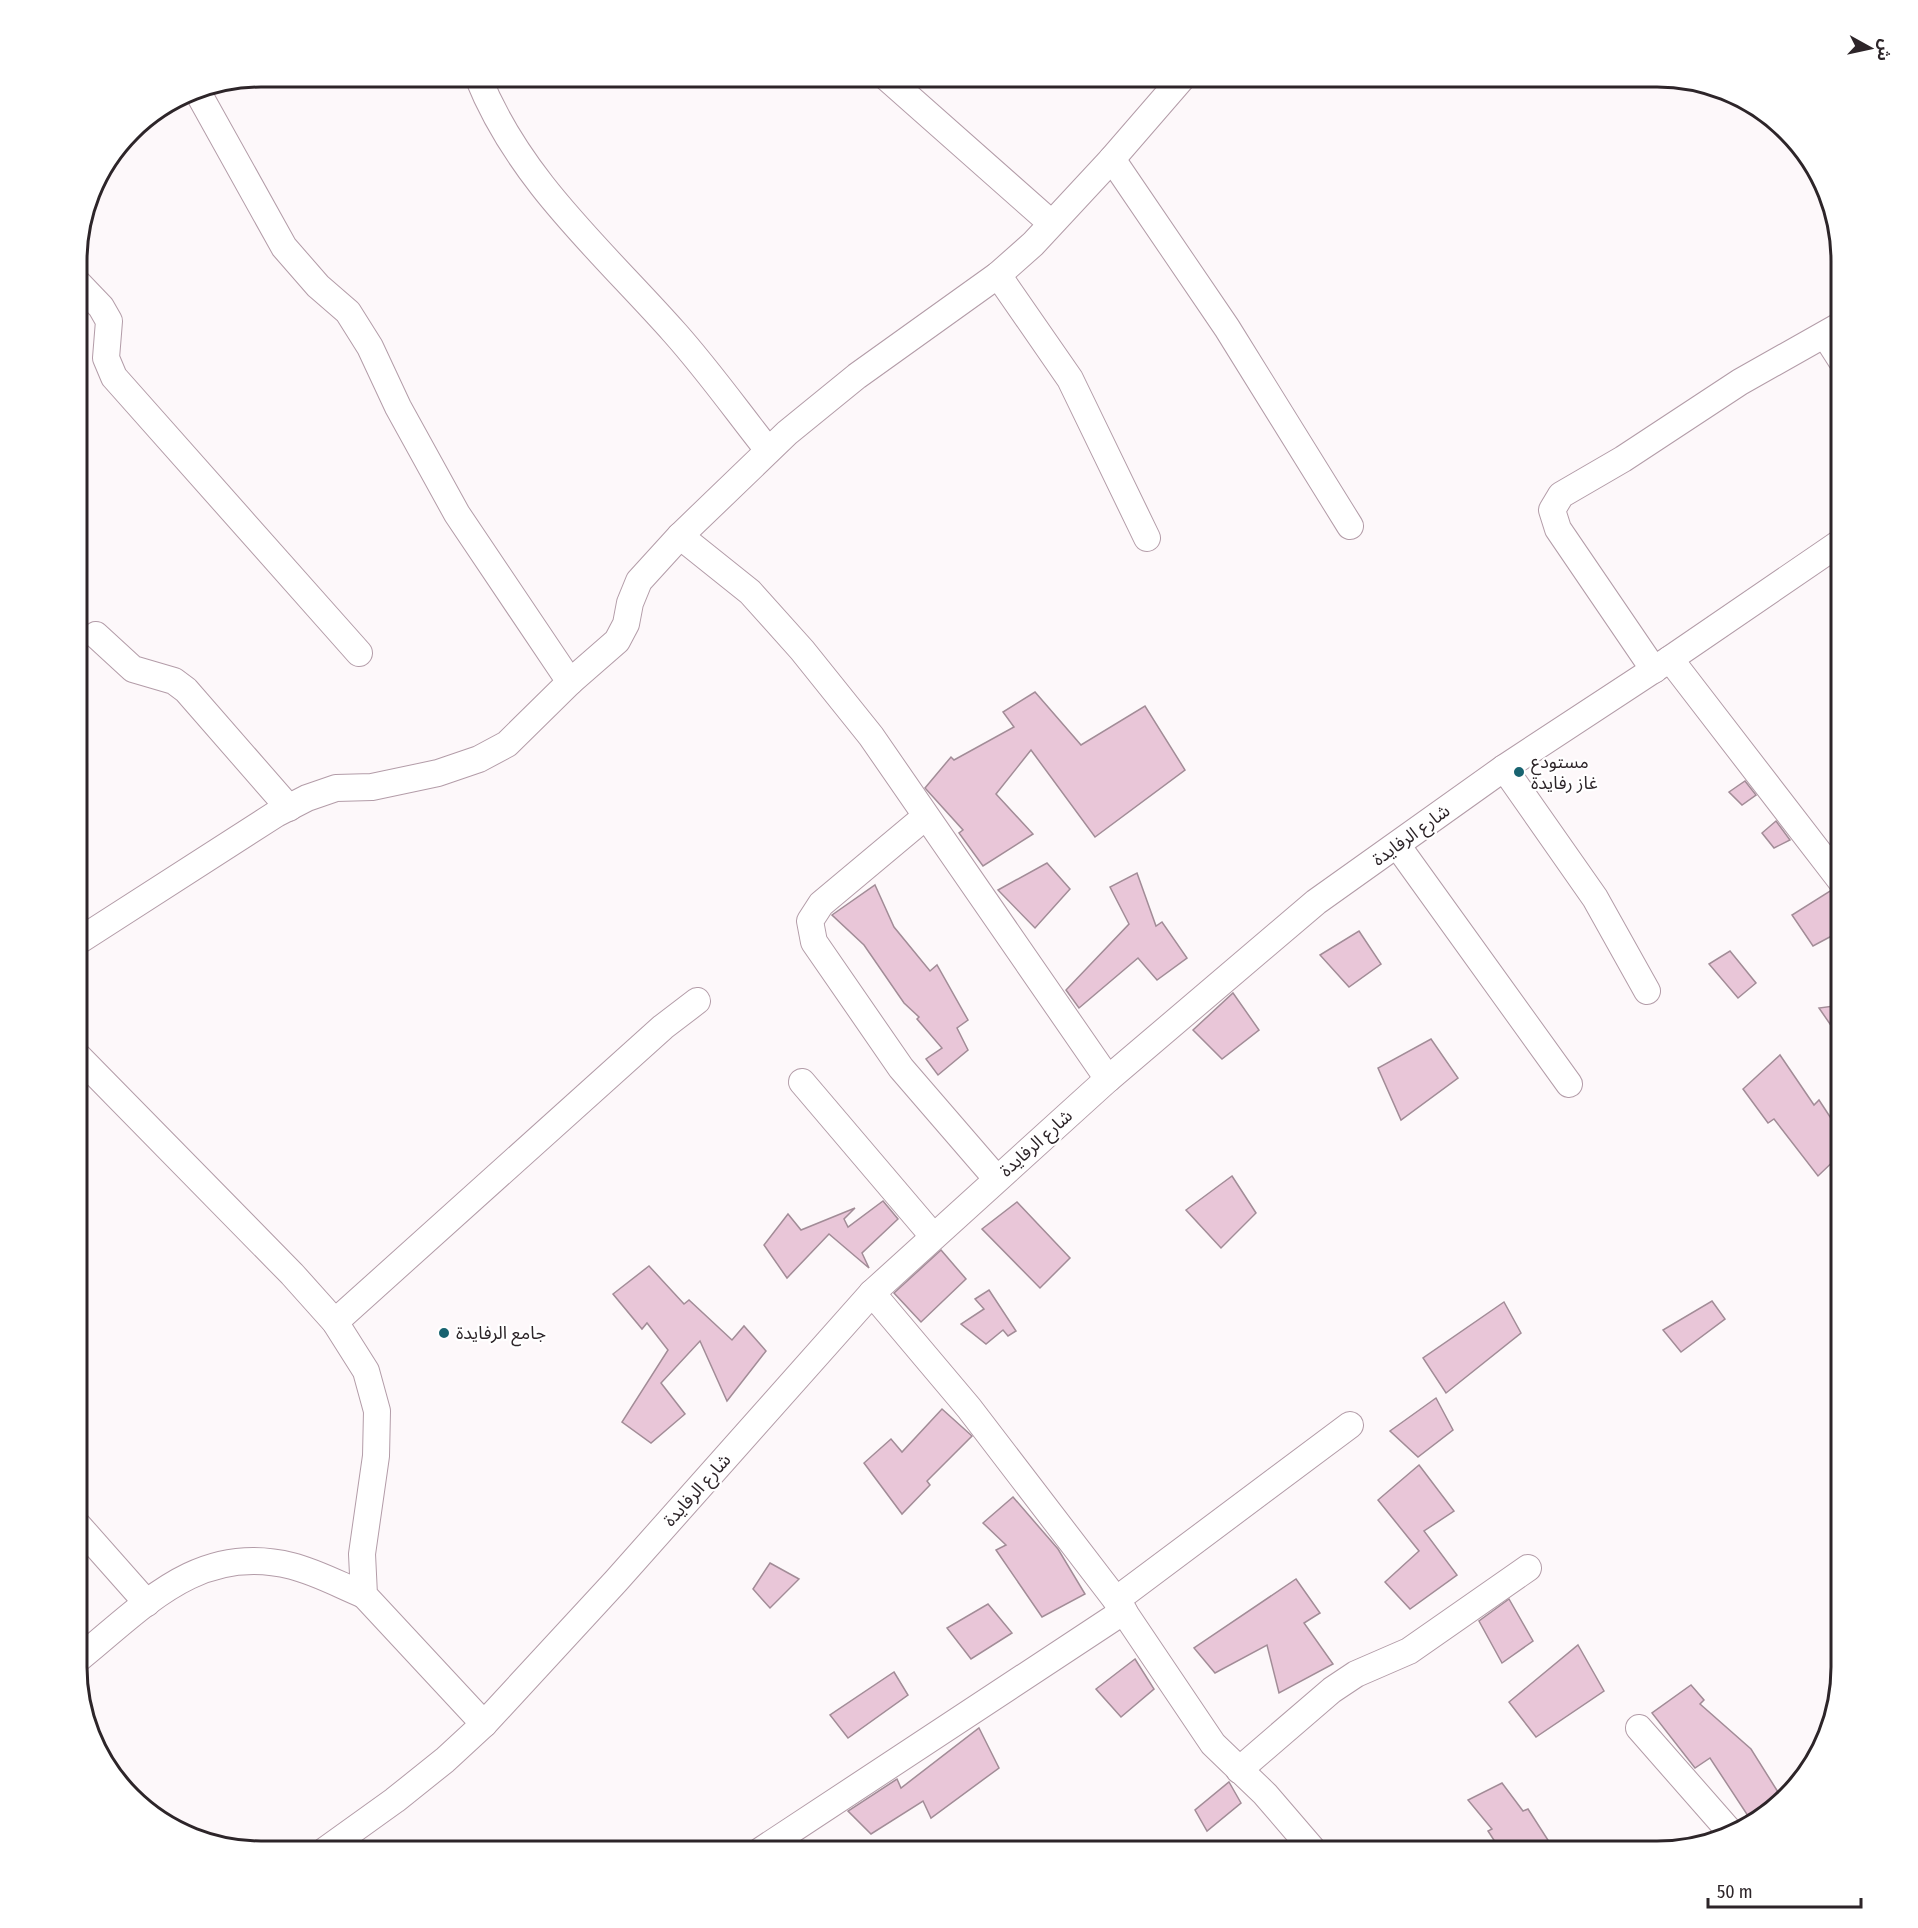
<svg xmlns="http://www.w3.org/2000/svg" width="1918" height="1928" font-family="'Fira Sans Condensed','Noto Sans Arabic',sans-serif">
<rect width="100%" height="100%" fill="#fdf8fa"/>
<g fill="#e9c6d8" stroke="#a28c97" stroke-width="1.5">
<path d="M1035,692L1081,745L1145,706L1185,770L1095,837L1031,750L996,794L1033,834L983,866L959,833L963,830L925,788L951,757L954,760L1014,727L1003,712Z"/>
<path d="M1745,781L1756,795L1742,805L1729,792Z"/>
<path d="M1776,821L1790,840L1774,848L1762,833Z"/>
<path d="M1047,863L1070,889L1035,928L998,890Z"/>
<path d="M1137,873L1156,926L1162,922L1187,958L1157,980L1138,958L1079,1008L1066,990L1129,924L1110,887Z"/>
<path d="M875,885L894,927L930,971L937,965L968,1020L957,1028L968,1050L938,1075L926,1059L942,1048L917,1019L919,1017L904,1003L864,945L832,915Z"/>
<path d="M1830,891L1841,896V931L1813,946L1792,915Z"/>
<path d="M1359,931L1381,964L1349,987L1320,955Z"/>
<path d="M1730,951L1756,983L1738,998L1709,964Z"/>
<path d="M1233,993L1259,1030L1222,1059L1193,1030Z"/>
<path d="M1841,1005V1040L1819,1008Z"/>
<path d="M1431,1039L1458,1078L1401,1120L1378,1068Z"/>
<path d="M1780,1055L1814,1105L1819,1100L1842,1135V1153L1818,1176L1774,1119L1768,1123L1743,1089Z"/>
<path d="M1232,1176L1256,1213L1221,1248L1186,1210Z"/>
<path d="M883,1201L898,1219L862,1253L869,1268L829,1234L787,1278L764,1245L788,1214L801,1230L855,1208L844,1219L848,1227Z"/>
<path d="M1017,1202L1070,1258L1040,1288L982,1229Z"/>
<path d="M941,1250L966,1279L921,1322L894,1293Z"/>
<path d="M649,1266L684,1304L689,1300L732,1340L744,1326L766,1351L727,1401L700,1341L661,1383L685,1414L651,1443L622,1422L668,1350L647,1323L642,1329L613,1294Z"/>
<path d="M989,1290L1016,1331L1008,1336L1003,1330L986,1344L961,1324L984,1309L975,1299Z"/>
<path d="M1712,1301L1725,1319L1681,1352L1663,1330Z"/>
<path d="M1504,1302L1521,1333L1446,1393L1423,1358Z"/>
<path d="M1436,1398L1453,1430L1418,1457L1390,1431Z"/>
<path d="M942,1409L972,1436L927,1481L930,1485L902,1514L864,1463L891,1439L902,1452Z"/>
<path d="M1419,1465L1454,1511L1424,1531L1457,1575L1410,1609L1385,1582L1419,1551L1378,1500Z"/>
<path d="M1013,1497L1058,1549L1085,1594L1042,1617L996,1550L1006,1545L983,1523Z"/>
<path d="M770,1563L799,1579L770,1608L753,1589Z"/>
<path d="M1296,1579L1320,1613L1304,1623L1333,1664L1279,1693L1267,1645L1215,1673L1194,1648Z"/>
<path d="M1509,1599L1533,1641L1502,1663L1479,1621Z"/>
<path d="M988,1604L1012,1633L971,1659L947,1628Z"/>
<path d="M1578,1645L1604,1691L1536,1737L1509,1702Z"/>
<path d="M1135,1659L1154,1689L1121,1717L1096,1689Z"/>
<path d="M894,1672L908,1695L848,1738L830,1715Z"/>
<path d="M1691,1685L1704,1700L1700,1704L1751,1749L1783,1800L1779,1805L1752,1822L1710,1758L1695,1768L1652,1713Z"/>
<path d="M979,1728L999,1768L931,1818L923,1801L871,1834L848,1811L897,1779L901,1788Z"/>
<path d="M1229,1782L1241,1803L1207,1831L1195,1810Z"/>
<path d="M1502,1783L1523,1811L1528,1809L1555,1851H1501L1488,1831L1492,1829L1468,1800Z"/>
</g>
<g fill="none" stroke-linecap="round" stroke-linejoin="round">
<defs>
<g id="minor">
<path d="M478,77C519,180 602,251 674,332C708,370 737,411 768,450"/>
<path d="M886,77L1051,223"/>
<path d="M196,89L284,247L318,286L348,312L370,347L398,407L457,514L570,682"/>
<path d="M1112,159L1227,328L1350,526"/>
<path d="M998,275L1070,379L1147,538"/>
<path d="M77,282L101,307L109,321L106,358L114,377L359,653"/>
<path d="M1825,335L1841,360"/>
<path d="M680,536L750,592L802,650L871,736L1108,1079"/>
<path d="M96,635L133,669L174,681L186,690L289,808"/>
<path d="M1670,659L1841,881"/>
<path d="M1654,670L1558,529L1552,510L1561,495L1623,459L1740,382L1841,325"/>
<path d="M1504,768L1595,898L1647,991"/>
<path d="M925,817L821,904L810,921L814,942L901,1068L996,1178"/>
<path d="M1397,845L1569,1084"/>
<path d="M77,942L276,814L307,798L336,788L372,787L438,773L479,759L507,744L570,682L617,641L626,624L630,603L639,581L680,536L787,433L857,376L998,275L1033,244L1112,159L1183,77"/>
<path d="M77,1055L292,1274L335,1322L366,1371L377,1411L376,1456L362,1554L364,1595L484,1724"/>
<path d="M802,1082L933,1236"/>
<path d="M872,1293L969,1408L1116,1600L1213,1744L1265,1794L1314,1851"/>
<path d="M335,1322L663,1027L697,1001"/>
<path d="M77,1524L147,1603"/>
<path d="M1116,1600L1350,1425"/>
<path d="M77,1660C143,1607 198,1542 292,1566C316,1572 340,1585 364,1595"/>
<path d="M1639,1728L1732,1834"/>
<path d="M1239,1770L1332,1690L1356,1674L1409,1651L1528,1568"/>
<path d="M324,1851L395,1800L445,1760L484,1724L616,1581L872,1293L1108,1079L1316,902L1504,768L1670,659L1841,542"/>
<path d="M760,1851L1124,1611"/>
</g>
</defs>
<use href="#minor" stroke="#b39ca8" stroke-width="28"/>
<use href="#minor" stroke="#fff" stroke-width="26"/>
</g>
<g fill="#186370" stroke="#fff" stroke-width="2">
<circle cx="1519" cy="772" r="6"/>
<circle cx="444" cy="1333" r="6"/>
</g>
<g text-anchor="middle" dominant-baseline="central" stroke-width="4.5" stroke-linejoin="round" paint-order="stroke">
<g font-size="18" fill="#2d2529" stroke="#fff" text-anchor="start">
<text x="1531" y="762">مستودع<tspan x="1531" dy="21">غاز رفايدة</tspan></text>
<text x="456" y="1333">جامع الرفايدة</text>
</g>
<g font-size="18" fill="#2d2529" stroke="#fff">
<text transform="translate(1411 835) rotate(-36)">شارع الرفايدة</text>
<text transform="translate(1036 1143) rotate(-42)">شارع الرفايدة</text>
<text transform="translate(697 1490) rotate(-48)">شارع الرفايدة</text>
</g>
</g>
<path d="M0 0H1918V1928H0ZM261 87H1657A174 174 0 0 1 1831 261V1667A174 174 0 0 1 1657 1841H261A174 174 0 0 1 87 1667V261A174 174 0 0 1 261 87Z" fill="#fff" fill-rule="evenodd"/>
<path fill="none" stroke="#2d2529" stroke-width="3" d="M261 87H1657A174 174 0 0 1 1831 261V1667A174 174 0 0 1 1657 1841H261A174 174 0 0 1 87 1667V261A174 174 0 0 1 261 87Z"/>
<g transform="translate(1870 48) rotate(98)" stroke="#ffffff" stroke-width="4.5" paint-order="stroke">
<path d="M0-4.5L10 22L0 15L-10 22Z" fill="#2d2529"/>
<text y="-9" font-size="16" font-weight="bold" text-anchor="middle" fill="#2d2529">ش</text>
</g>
<path d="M1708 1898v9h153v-9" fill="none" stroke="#2d2529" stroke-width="3"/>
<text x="1717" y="1898" font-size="18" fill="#2d2529" stroke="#ffffff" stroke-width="4.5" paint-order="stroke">50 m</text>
</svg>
